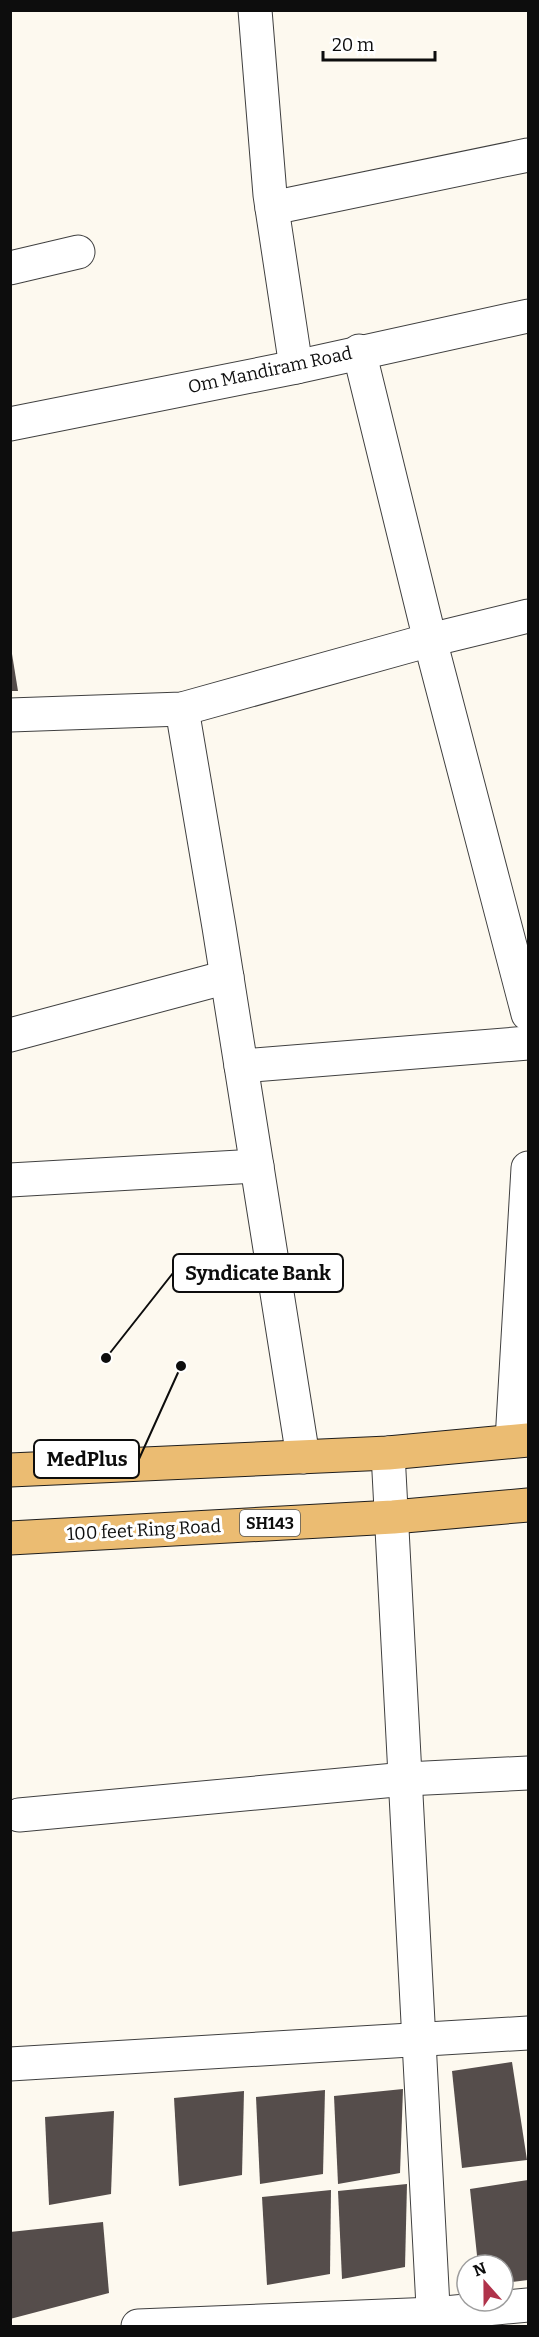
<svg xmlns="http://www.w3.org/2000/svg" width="539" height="2337" font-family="Bitter,serif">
<rect width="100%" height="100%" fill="#fdf9ef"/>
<g fill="#554d4b">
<path d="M10,654H12L18,691H10Z"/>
<path d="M512,2062L527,2160L462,2168L452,2071Z"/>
<path d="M403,2089L400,2173L338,2184L334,2096Z"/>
<path d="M325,2090L323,2174L260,2184L256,2097Z"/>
<path d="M244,2091L242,2175L179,2186L174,2098Z"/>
<path d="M114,2111L111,2194L49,2205L45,2117Z"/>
<path d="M528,2180V2280L503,2283V2265H478L470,2189Z"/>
<path d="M407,2184L405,2267L342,2279L338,2191Z"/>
<path d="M331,2190L330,2274L267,2285L262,2197Z"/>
<path d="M103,2222L109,2293L10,2319V2232Z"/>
</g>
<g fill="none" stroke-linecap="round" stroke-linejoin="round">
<defs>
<g id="street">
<path d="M255,10L270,195L296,367"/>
<path d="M272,208L528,155"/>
<path d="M10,268L78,252"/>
<path d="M359,351L430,640L528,1014"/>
<path d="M10,424L296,367L528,316"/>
<path d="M182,709L219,927L303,1457"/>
<path d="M10,715L182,709L430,640L528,616"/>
<path d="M10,1035L227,977"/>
<path d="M241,1066L528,1043"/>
<path d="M10,1180L257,1166"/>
<path d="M512,1441L528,1168"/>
<path d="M388,1453L434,2326"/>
<path d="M19,1815L406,1779L528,1773"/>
<path d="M10,2064L528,2033"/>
<path d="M138,2326L434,2314L528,2305"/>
</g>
<g id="primary">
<path d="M10,1470L388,1453L528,1440"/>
<path d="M10,1538L393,1517L528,1505"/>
</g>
</defs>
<use href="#street" stroke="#404040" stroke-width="35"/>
<use href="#primary" stroke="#1e1e1e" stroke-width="35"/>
<use href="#street" stroke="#fff" stroke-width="33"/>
<use href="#primary" stroke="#ebbc72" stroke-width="33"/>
</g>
<g text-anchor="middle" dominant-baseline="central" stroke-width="6" stroke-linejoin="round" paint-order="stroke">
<rect fill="#fff" stroke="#565656" stroke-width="1.5" x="240" y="1510" width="60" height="26" rx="4.5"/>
<g font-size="16" font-weight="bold" fill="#0d0d0d">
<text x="270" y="1523">SH143</text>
</g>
<g font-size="18" fill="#0d0d0d" stroke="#fff">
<text transform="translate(270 370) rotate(-12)">Om Mandiram Road</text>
<text transform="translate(144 1530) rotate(-3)">100 feet Ring Road</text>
</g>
</g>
<path fill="none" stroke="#0d0d0d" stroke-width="2" d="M106 1358L173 1273M181 1366L139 1459"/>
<g fill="#0d0d0d" stroke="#fff" stroke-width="2">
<circle cx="106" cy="1358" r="6"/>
<circle cx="181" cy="1366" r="6"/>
</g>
<g fill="#fff" stroke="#0d0d0d" stroke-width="2">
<rect x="173" y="1254" width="170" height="38" rx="6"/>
<rect x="34" y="1440" width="105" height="38" rx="6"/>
</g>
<g font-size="20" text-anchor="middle" font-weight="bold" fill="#0d0d0d">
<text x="258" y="1280">Syndicate Bank</text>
<text x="87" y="1466">MedPlus</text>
</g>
<rect width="539" height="2337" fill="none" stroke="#0d0d0d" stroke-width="24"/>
<g transform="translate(485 2283) rotate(339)"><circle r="28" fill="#ffffff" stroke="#9e9e9e" stroke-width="1.5"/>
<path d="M0-4.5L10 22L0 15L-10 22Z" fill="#b0334b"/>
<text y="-9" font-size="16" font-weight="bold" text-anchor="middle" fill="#0d0d0d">N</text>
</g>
<path d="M323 51v9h112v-9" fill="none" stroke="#0d0d0d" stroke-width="3"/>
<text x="332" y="51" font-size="18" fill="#0d0d0d" stroke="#ffffff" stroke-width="4.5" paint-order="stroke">20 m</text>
</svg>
